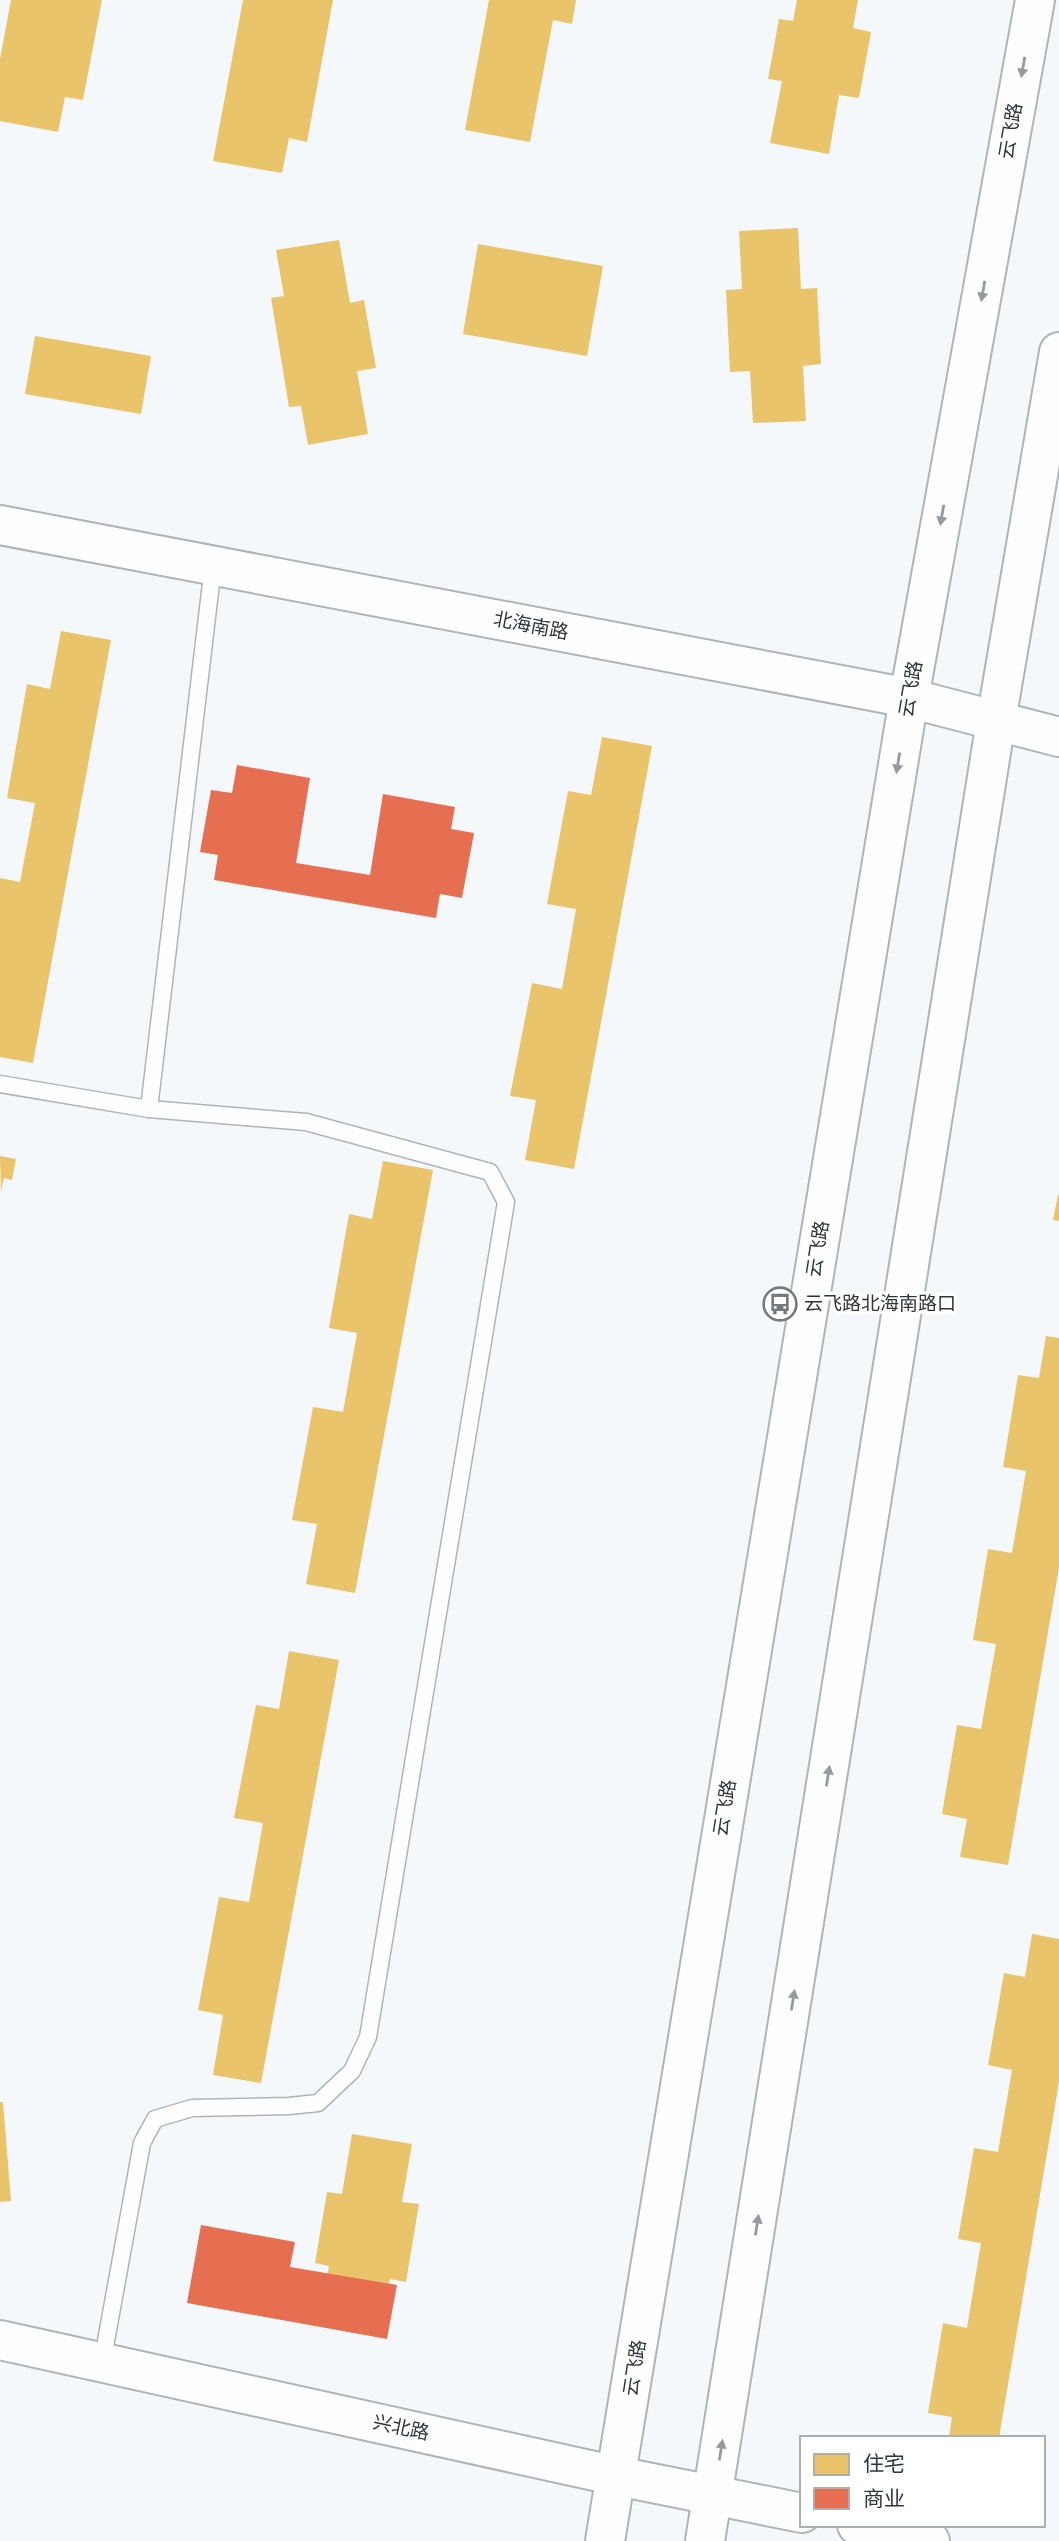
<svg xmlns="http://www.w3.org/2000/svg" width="1059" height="2541" font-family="'Varela Round','Noto Sans SC',sans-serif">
<rect width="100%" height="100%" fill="#f5f8fb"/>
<g fill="#e9c46a">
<path d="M11,0H102L83,100L65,97L58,132L0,121V59Z"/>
<path d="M243,0H333L307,142L289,138L282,173L213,161Z"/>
<path d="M489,0H576L572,24L553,20L530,142L465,130Z"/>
<path d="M797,0H858L853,28L871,32L859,98L839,95L829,154L770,143L782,81L768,79L779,19L793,21Z"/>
<path d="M798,228L801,289L817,288L821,364L803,366L806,421L753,423L750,371L730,372L726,290L742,289L739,231Z"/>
<path d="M339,240L350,303L364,300L376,368L357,371L368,434L308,445L301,406L289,407L271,298L284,296L276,250Z"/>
<path d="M478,244L603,266L587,356L463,334Z"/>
<path d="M35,336L151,356L141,414L25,394Z"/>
<path d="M61,631L111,640L33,1063L0,1057V878L20,882L35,803L7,798L27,684L50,689Z"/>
<path d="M602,737L652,746L574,1169L525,1160L536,1100L510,1096L532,983L562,989L576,909L547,904L568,791L591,795Z"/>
<path d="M0,1156L16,1159L12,1180L4,1178L1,1191Z"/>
<path d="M383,1161L433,1170L355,1593L306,1584L317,1524L292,1520L313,1407L343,1412L357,1333L329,1328L349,1214L372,1219Z"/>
<path d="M1058,1195H1059V1221L1053,1220Z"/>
<path d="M1046,1336L1059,1338V1568L1008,1865L960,1857L967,1819L942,1814L957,1725L981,1729L996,1644L973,1640L988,1549L1012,1553L1026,1471L1003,1467L1018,1375L1039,1378Z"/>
<path d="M289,1651L339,1660L261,2083L213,2075L223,2015L198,2010L219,1897L249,1902L263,1823L234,1818L256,1705L279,1709Z"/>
<path d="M1032,1934L1059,1939V2082L999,2438H949L952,2417L928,2413L943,2323L967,2328L981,2243L958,2239L974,2148L998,2152L1012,2070L988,2065L1004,1973L1025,1977Z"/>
<path d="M0,2102H3L11,2201L0,2202Z"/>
<path d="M352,2134L412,2144L402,2202L419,2204L406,2282L390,2279L382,2331L320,2321L329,2266L315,2263L327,2192L342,2194Z"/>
</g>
<g fill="#e76f51">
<path d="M237,765L310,778L296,863L370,875L383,794L455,807L451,829L474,833L462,898L440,894L436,918L214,880L218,855L200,852L211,790L232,793Z"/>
<path d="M201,2225L295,2242L290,2267L397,2285L387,2339L187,2303Z"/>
</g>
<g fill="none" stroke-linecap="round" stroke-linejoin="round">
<defs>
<g id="lane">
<path d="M0,1084L149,1109L306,1122L490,1172L506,1202L368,2037L352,2071L318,2103L289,2106L192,2108L155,2119L142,2143L102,2363"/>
<path d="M149,1109L213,566"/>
</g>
<g id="secondary">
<path d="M0,525L909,698L1059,737"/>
<path d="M0,2340L617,2476L802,2513"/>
<path d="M857,2525L930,2541"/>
<path d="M605,2541L909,698L1035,0"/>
<path d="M705,2541L996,721L1059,352"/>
</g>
</defs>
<use href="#lane" stroke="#b0b4b7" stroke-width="19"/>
<use href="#secondary" stroke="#b0b4b7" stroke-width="42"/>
<use href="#lane" stroke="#fefefe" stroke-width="16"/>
<use href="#secondary" stroke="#fefefe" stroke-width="38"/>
</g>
<defs><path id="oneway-solid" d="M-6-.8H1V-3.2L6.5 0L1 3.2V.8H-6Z" transform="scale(1.75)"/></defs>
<g fill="#969a9c">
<use href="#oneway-solid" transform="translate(1023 67) rotate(100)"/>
<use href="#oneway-solid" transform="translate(983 291) rotate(100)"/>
<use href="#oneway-solid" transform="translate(942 515) rotate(100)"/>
<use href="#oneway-solid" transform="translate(898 763) rotate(99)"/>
<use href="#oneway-solid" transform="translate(828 1776) rotate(-81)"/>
<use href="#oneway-solid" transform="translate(793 2000) rotate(-81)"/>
<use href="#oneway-solid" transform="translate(757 2225) rotate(-81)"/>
<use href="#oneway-solid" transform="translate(721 2450) rotate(-81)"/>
</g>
<defs>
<symbol id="bus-ring" viewBox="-11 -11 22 22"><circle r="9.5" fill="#fff" stroke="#74797e" stroke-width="1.5"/><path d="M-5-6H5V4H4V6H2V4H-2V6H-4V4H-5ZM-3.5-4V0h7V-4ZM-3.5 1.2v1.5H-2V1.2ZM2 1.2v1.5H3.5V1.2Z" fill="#74797e"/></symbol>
</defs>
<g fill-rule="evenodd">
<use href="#bus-ring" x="761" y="1285" width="38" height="38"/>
</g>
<g text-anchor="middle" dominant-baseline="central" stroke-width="7" stroke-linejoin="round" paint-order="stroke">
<g font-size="19" fill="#2f353a" stroke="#fff">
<text transform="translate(1011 131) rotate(-80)">云飞路</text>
<text transform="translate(531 626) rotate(11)">北海南路</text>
<text transform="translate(911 689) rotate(-80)">云飞路</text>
<text transform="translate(818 1249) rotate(-81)">云飞路</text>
<text transform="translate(725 1808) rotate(-81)">云飞路</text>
<text transform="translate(635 2368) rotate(-81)">云飞路</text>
<text transform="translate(401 2428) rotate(12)">兴北路</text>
</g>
<g font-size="19" fill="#2f353a" stroke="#fff" text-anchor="start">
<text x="804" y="1304">云飞路北海南路口</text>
</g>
</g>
<rect x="800" y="2436" width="245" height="91" fill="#ffffff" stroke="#acaeb0" stroke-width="2"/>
<rect x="814" y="2454" width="35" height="21" fill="#e9c46a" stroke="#acaeb0" stroke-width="2"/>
<text x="863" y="2471" font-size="21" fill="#2f353a">住宅</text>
<rect x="814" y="2488" width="35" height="21" fill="#e76f51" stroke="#acaeb0" stroke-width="2"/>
<text x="863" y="2506" font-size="21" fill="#2f353a">商业</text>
</svg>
